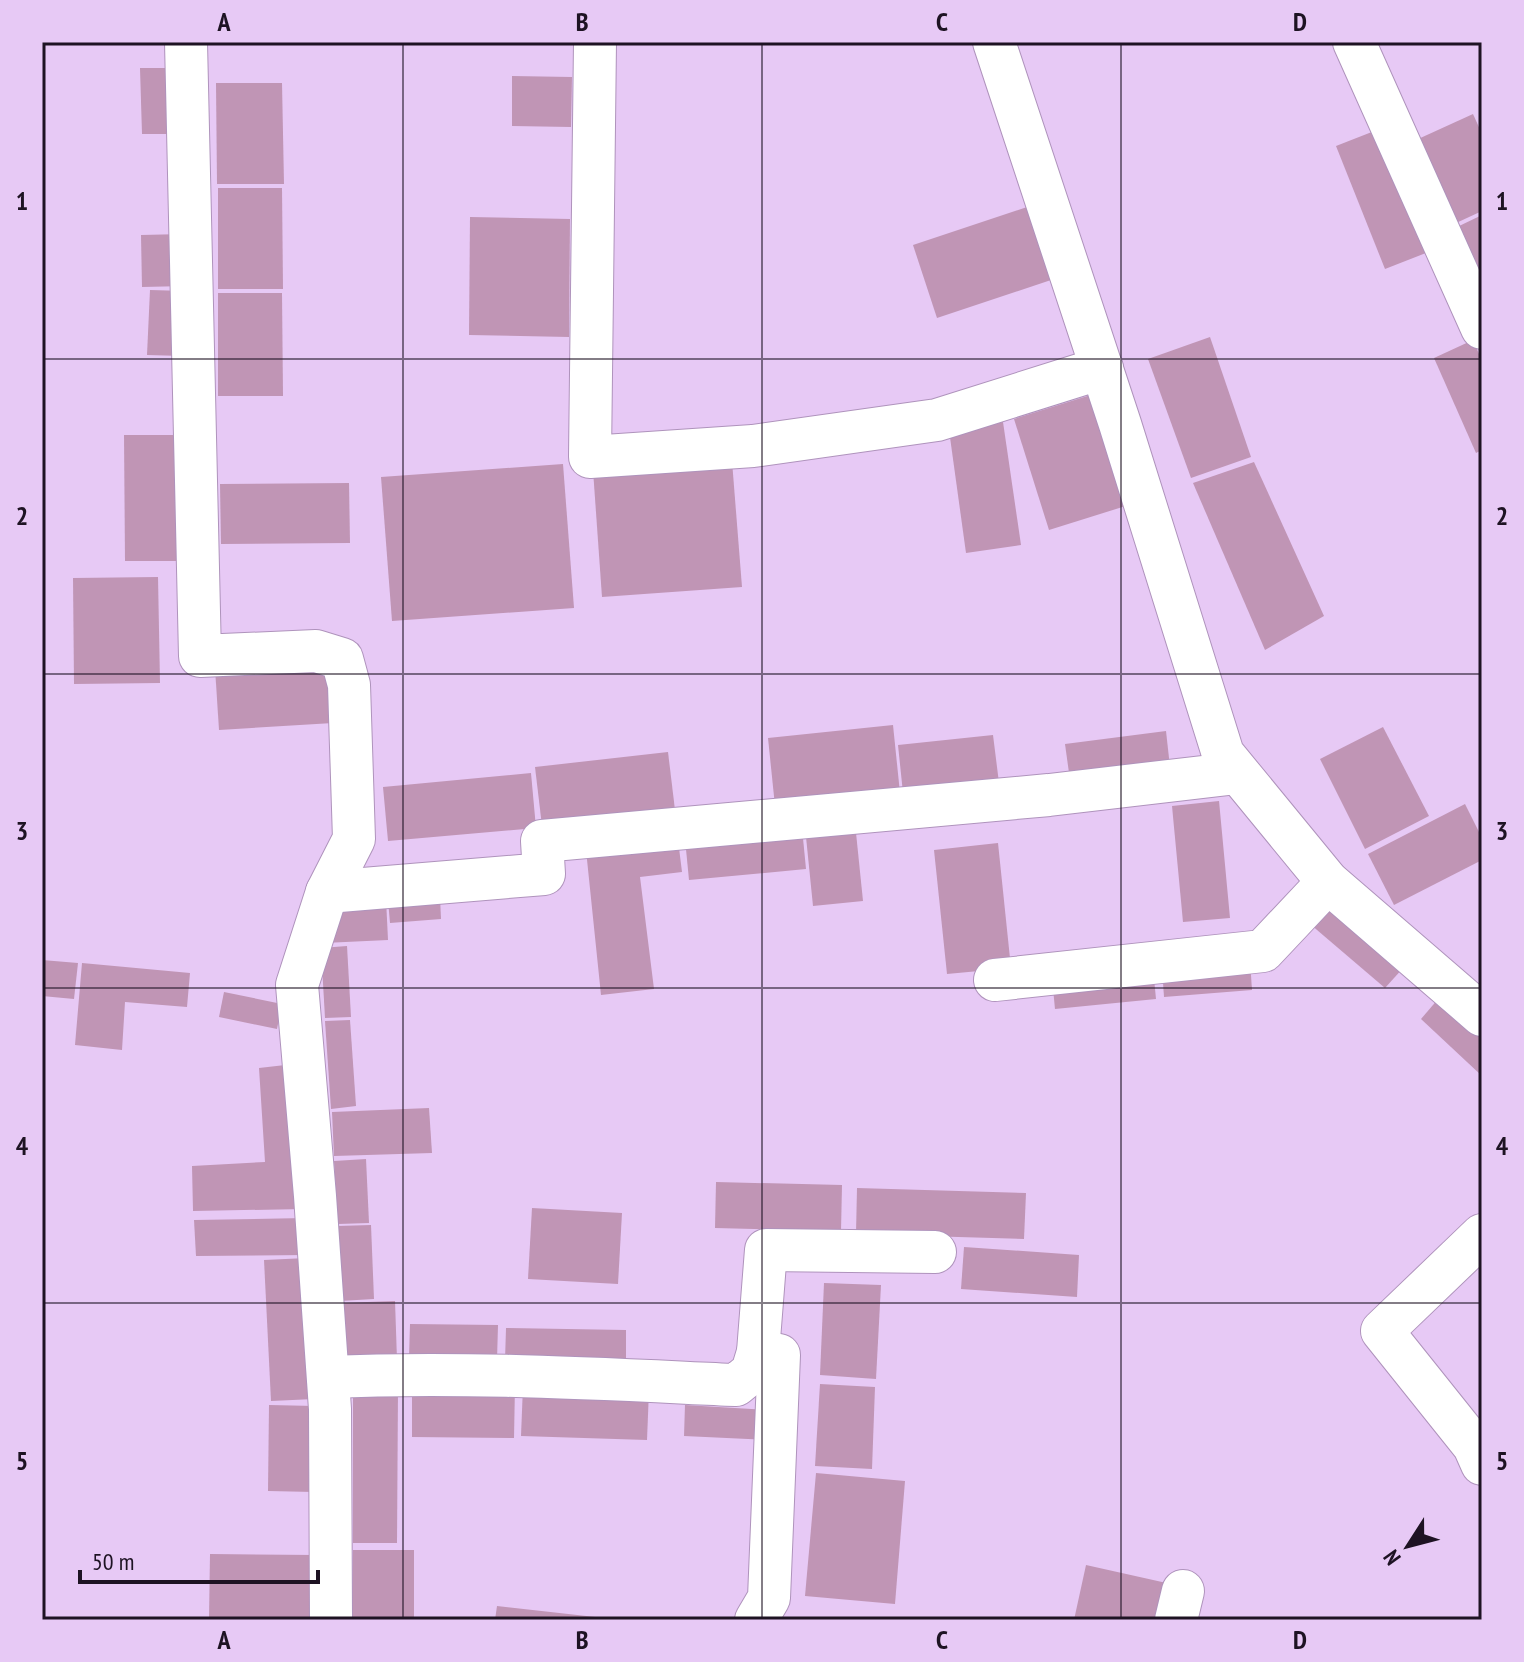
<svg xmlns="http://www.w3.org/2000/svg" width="1524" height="1662" font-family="'PT Sans Narrow',sans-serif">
<rect width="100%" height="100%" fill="#e7c9f5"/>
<g fill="#c095b5">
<path d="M140,68H180L182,134H142Z"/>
<path d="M512,76L572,77L571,127L512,126Z"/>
<path d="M216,83H282L284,184H217Z"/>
<path d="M1473,114L1482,134V211L1454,224L1416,140Z"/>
<path d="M1382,128L1431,251L1385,269L1336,146Z"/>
<path d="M218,188H282L283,289H218Z"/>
<path d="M1033,205L1057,278L937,318L913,245Z"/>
<path d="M1482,215V286L1455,228Z"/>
<path d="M470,217L570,219L569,337L469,335Z"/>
<path d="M184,234L186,286L142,287L141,235Z"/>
<path d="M150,290L185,291L183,356L147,355Z"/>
<path d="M218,293H282L283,396H218Z"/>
<path d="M1210,337L1251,457L1191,478L1148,359Z"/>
<path d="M1473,340L1482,361V450L1476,453L1434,358Z"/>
<path d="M1097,393L1132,504L1049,530L1014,419Z"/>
<path d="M1003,422L1021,545L966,553L949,430Z"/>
<path d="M124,435H183L184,561H125Z"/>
<path d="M732,461L742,587L602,597L593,470Z"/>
<path d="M1254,462L1324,616L1265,650L1193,483Z"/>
<path d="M563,464L574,608L392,621L381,477Z"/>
<path d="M349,483L350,543L221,544L220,484Z"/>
<path d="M158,577L160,683L74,684L73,578Z"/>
<path d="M329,662L333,723L219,730L215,668Z"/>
<path d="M893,725L900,793L775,806L768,738Z"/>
<path d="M1383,727L1429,816L1365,849L1320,759Z"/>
<path d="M1166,731L1170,767L1070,780L1065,744Z"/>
<path d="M993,735L999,783L903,793L898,745Z"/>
<path d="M668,752L675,810L542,826L535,767Z"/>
<path d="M531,773L536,828L388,841L383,787Z"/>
<path d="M1219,801L1230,918L1183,922L1172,806Z"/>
<path d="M1465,804L1482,838V860L1394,905L1368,854Z"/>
<path d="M855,823L863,901L813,906L805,827Z"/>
<path d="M802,828L806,869L689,880L685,839Z"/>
<path d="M678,840L682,872L640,877L654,989L601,995L586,850Z"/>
<path d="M998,843L1011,968L947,974L934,850Z"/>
<path d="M440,897L441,919L390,923L388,900Z"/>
<path d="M386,899L388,940L324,943L341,902Z"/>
<path d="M1329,903L1404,967L1385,988L1310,924Z"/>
<path d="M347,946L351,1017L325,1018L321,948Z"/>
<path d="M42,960L78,963L74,999L42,996Z"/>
<path d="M1250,961L1252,990L1164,997L1162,968Z"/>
<path d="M82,963L190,973L187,1007L125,1002L122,1050L75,1045Z"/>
<path d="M1153,968L1156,999L1055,1009L1052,978Z"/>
<path d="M224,992L282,1004L277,1029L219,1017Z"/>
<path d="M1439,998L1482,1038V1076L1421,1019Z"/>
<path d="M350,1020L356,1106L331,1109L325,1021Z"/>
<path d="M294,1064L304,1209L193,1211L192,1166L265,1162L259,1068Z"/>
<path d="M429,1108L432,1153L334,1156L332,1112Z"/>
<path d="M366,1159L369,1223L338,1224L334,1161Z"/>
<path d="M716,1182L842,1185L841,1231L715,1228Z"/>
<path d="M857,1188L1026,1193L1024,1239L856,1234Z"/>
<path d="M532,1208L622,1213L618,1284L528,1279Z"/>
<path d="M305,1218L307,1255L196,1256L194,1220Z"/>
<path d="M371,1225L374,1299L340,1301L337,1226Z"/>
<path d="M964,1247L1079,1255L1077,1297L961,1289Z"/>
<path d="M307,1258L314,1399L271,1401L264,1260Z"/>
<path d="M824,1283L881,1285L876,1379L820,1375Z"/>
<path d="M395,1301L397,1360L342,1362L340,1303Z"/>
<path d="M410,1324L498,1325L497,1360L409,1358Z"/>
<path d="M506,1328L626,1330V1362L505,1360Z"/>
<path d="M412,1384L515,1385L514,1438L412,1437Z"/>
<path d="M820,1384L875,1387L872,1469L815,1466Z"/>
<path d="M523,1386L649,1390L647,1440L521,1436Z"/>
<path d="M353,1388H398L397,1543H353Z"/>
<path d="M269,1405L315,1406L314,1492L268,1491Z"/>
<path d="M685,1405L770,1410L769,1440L684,1436Z"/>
<path d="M816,1473L905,1481L895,1604L805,1596Z"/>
<path d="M353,1550H414V1620H352Z"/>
<path d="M210,1554L316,1555V1620H209Z"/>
<path d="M1086,1565L1171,1584L1163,1620H1074Z"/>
<path d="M497,1606L604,1618V1620H495Z"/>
</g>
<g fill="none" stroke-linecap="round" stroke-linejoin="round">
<defs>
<g id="minor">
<path d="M186,42L200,656L316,651L342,659L349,685L354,839L327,892L297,985L315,1196L330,1409L331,1620"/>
<path d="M595,42L590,457L753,446L937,420L1102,368"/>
<path d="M994,42L1120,424L1223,754L1328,882L1482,1015"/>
<path d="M1354,42L1482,328"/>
<path d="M327,892L544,874L542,841L1049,795L1237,773"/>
<path d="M995,980L1263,951L1328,882"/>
<path d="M1482,1235L1382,1331L1474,1446L1482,1464"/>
<path d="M328,1377C464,1371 600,1379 736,1385L752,1372L758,1352L766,1250L935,1252"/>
<path d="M756,1620L769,1598L779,1355L758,1352"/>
<path d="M1176,1620L1183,1591"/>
</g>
</defs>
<use href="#minor" stroke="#af93bc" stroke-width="44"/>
<use href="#minor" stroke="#fff" stroke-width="42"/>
</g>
<path fill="none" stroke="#1e1323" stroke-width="2" stroke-opacity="0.55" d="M403,42V1620M762,42V1620M1121,42V1620M42,359H1482M42,674H1482M42,988H1482M42,1303H1482"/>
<rect width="1524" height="1662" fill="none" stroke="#e7c9f5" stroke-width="88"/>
<g transform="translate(1408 1546) rotate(234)" stroke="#e7c9f5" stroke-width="6" paint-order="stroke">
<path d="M0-6L14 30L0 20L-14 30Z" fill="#1e1323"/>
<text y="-12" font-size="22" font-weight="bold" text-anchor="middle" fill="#1e1323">N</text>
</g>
<path d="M80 1570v12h238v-12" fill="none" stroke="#1e1323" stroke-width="4"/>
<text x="92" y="1570" font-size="24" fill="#1e1323" stroke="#e7c9f5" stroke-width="6" paint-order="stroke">50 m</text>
<rect x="44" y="44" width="1436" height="1574" fill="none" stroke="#1e1323" stroke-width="3"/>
<g font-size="26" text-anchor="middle" font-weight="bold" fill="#1e1323">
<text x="224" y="31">A</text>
<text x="582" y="31">B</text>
<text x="942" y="31">C</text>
<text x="1300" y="31">D</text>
<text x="22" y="210">1</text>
<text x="1502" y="210">1</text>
<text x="22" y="525">2</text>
<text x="1502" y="525">2</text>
<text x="22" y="840">3</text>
<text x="1502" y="840">3</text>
<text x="22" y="1155">4</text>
<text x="1502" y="1155">4</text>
<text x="22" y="1470">5</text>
<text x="1502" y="1470">5</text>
<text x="224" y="1649">A</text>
<text x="582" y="1649">B</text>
<text x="942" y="1649">C</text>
<text x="1300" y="1649">D</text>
</g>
</svg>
